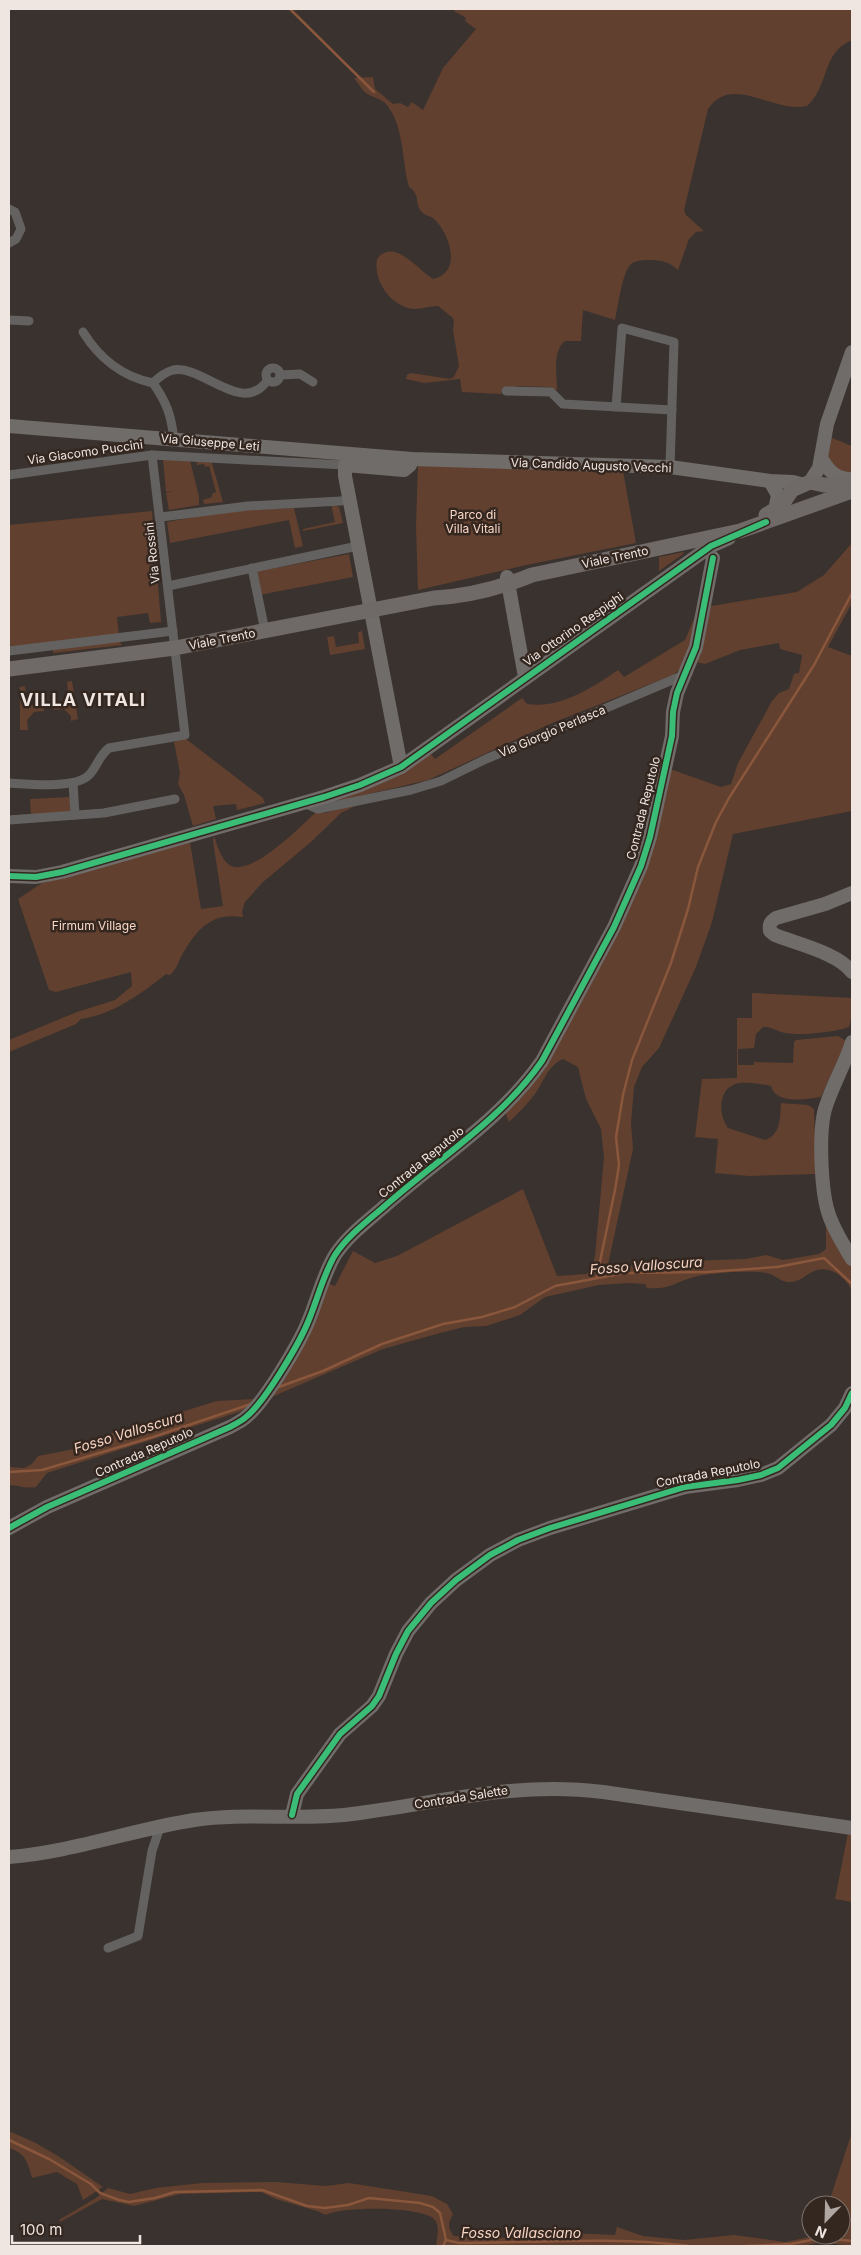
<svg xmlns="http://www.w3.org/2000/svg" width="861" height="2255" font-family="Inter,sans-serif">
<rect width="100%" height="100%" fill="#3a322e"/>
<g fill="#61402f">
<path d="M454,9H852V40C821,53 830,85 807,106C774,114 732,73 708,109L684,210L686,215L704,231L696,232L689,239L678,270C669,262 662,260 650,260C643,260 637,260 631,264C622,272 618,308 615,320L583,310L581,341H565C552,351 557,375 557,390L548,387L517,386L516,388H502L501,394L462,392L460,379L424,383L406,379L407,375L411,373L450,379L454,377L459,366L453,330L454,322L453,318L438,306C429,306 422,309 414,309C391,307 373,281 377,259C394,237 418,270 433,279C463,273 450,233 433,218C430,216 426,216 423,213C413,204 422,196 409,187C402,162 404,129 389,108C383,98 375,99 366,93C362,90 358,83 354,78L373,77L375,89L393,104L400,103L408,107L412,102L423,110L443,68L476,29L465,21L466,18L454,11Z"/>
<path d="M827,436L852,446V475C826,468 827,461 827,436Z"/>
<path d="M196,459L211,460L223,502L204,504L203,500L212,497V494L216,492L209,466L205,467L204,464L197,465Z"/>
<path d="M163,460H190L199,497V505L169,510L166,493L173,491L166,492Z"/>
<path d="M418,463L623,471L636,543L526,565L418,590L416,526Z"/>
<path d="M331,504L339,507L343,523L303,531V529L335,522Z"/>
<path d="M294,508L303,546L295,548L289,520L170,543L167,522L228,511Z"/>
<path d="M152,511L161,622L150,623L148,613L117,617L119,636L9,648V525Z"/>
<path d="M852,543V603L828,647L852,656V811L733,834L712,922L696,967L659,1048L642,1067L634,1087L631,1123L633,1149L607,1269L659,1262L746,1259L766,1255L783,1260L819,1254L826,1249V1223L852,1268V1292C848,1279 832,1266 817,1270C806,1273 802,1282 790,1282C781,1283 775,1274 766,1273C756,1271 742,1272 732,1272C721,1273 708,1274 698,1276C676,1281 672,1290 647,1288L645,1284L629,1283L599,1285L545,1297L520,1315L486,1326L464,1327L440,1333L383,1349L267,1399L327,1283L335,1286L353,1251L375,1263L397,1256L523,1189L557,1276L586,1274L592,1269L595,1256L604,1157L601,1129L586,1099L578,1067L563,1059C546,1066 543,1086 531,1099C525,1107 517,1114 509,1122L505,1112L609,945L670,769L721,787L731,784L738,763L772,701L779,693L789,689L794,674L799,673L802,655L780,649L779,643L740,650L705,664L696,662L711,606L797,592L824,575Z"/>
<path d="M684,552L683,554L659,571V557Z"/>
<path d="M349,554L353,577L259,595L254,572Z"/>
<path d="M702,600C697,622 693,662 673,675L550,724L428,780L334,802H323L431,754L435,759L522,698L527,704C560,709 592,688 618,670L624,677L685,640Z"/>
<path d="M586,620L587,622L533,662L526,657Z"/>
<path d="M362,631L365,649L330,655L327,637L334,636L336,647L359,643L358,632Z"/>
<path d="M119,641L122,645L53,653V647Z"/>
<path d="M72,681L78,719L71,721V716L64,709L54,710L53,703L69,701L67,682Z"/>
<path d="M25,686L27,706L43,704L44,711L34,712L27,720L28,730H20V687Z"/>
<path d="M186,739L263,798L265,803L237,810L236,804L213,806L216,819L193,826L184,795L178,784L180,773L174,742Z"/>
<path d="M70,797L71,813L31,815L30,799Z"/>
<path d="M363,802L341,813L311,842L263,882L245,902L242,911L243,917C211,912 197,929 182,955C178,962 177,969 170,975L166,974C141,994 112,1015 81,1019L76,1024L9,1052V1040L77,1012L115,1000L132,986L131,972L56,992L49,990L18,899L45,881L190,842L201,909L223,906L213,841L214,836C217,845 221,858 228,864C248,881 302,825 316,812L325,813Z"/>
<path d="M752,993L852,998V1015L849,1027C835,1032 800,1036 786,1033C777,1032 772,1026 763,1027L756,1034L754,1048L738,1049V1065H754V1062L793,1063L794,1042L796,1040L838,1036L846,1041L821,1097C806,1099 776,1105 771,1086C761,1084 744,1081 735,1084C717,1091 719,1116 728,1128L765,1140C781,1135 780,1117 781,1103L808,1105L814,1109L816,1174L749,1176L715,1173L718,1139L695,1137L702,1079L737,1078V1018H752Z"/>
<path d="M255,1399L252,1407L242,1411L47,1473L36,1487C26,1489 18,1485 9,1485V1467L24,1468L32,1464L38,1456L74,1449L80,1443L217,1401Z"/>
<path d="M848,1833L852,1834V1902L835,1899Z"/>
<path d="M9,2131L36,2143L61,2158L103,2187L83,2200L77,2184L57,2172L32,2178C28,2162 25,2153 9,2148Z"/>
<path d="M852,2132V2246L822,2242L802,2246H436C437,2238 440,2227 435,2220C424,2206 341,2206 326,2215L317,2211L276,2199L261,2192L180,2194L134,2206L102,2199L60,2222L59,2220L96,2198L108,2188L130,2194L156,2188L202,2183L276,2182L326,2186L349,2183L432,2196L447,2204L453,2214C448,2223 447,2228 454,2236L510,2238L571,2233L615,2235L617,2227L643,2236L684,2240L734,2235L785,2242L819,2235H841V2205H828Z"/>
</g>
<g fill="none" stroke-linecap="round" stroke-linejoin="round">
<g stroke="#8a563c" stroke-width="2.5">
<path d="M290,9L374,92"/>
<path d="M597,1276L615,1190L619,1165L616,1137L623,1095L632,1060L671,963L688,909L698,867L716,822L729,798L814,665L852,593"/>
<path d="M276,1388L323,1371L382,1344L443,1324L482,1317L515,1307L555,1286L625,1273L707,1272L777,1267L824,1258L851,1283"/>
<path d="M9,1472L42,1470L153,1437L251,1404"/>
<path d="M9,2140L49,2159L91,2184L100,2193L119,2200L129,2202L155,2198L175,2192L262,2190L307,2206L325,2208L348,2205L369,2198L420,2203L433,2207L440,2213L446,2240L459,2243C535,2243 613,2236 689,2246"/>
<path d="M443,2246L446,2240"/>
<path d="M746,2246L791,2244L821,2238L852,2241"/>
</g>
<g stroke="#646260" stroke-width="9">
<path d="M9,209L15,212L21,229L16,239L9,243"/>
<path d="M9,320L29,321"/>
<path d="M83,332C99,358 123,377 153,383C167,403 171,415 174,439"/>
<circle cx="273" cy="375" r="7"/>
<path d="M280,375L300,374L313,382"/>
<path d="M153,383C159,377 165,372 173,370C202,364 242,416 267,381"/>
<path d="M506,391L551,392L563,404L672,410"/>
<path d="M616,407L622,328L674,342L670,467"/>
<path d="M9,475L152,455L345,465"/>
<path d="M161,517L248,506L341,501L349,499"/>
<path d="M252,568L265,631"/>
<path d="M168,586L358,546"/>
<path d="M9,651L173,631"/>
<path d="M9,783C27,784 76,789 89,775C97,767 98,757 109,748L185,735L152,455"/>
<path d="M73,783L75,815"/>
<path d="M304,803L318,809L411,790L441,781L486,759L684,675"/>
<path d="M9,820L104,813L175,799"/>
<path d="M108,1948L138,1936L152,1851L160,1827"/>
</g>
<g stroke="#706c6a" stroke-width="14">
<path d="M9,426L412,459L670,467L770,481L793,482L804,485"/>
<path d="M823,461C830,473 838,479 852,479"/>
<path d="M770,481L778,495L775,510"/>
<path d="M810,482L819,468L827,424L852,352"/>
<path d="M507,577L525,677"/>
<path d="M401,767L345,476V465L404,470L410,465L412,459"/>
<path d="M9,876L36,877L62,872L324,797L360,785L401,767L711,546L729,538"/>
<path d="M852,893L825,904L776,918C770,922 769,924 770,931L775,935C797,944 838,953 852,972"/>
<path d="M852,1042C845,1064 833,1084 826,1106C818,1128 821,1189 828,1212C833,1229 843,1244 852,1259"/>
<path d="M9,1528L47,1507L230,1427C235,1424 242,1421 246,1417C264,1403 299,1344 308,1322C317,1301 323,1275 335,1255C348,1235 369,1220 386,1205C439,1158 501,1120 542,1061L614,927L641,866L650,837L672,736L673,712L677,693L696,647L713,558"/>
<path d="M292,1815L297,1794L340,1734L372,1706L379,1696L396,1654L408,1631L431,1603L456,1580L490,1555L518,1540L550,1528L685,1487L738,1480L761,1475L778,1468L831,1425L845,1408L852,1393"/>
<path d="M9,1857C72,1852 131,1830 194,1820C246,1812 299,1821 352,1814C439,1803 514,1781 603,1792L852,1828"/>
</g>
<g stroke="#6f6967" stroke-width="15">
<path d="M766,515L781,506L792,490L810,482L824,485H839L852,481"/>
<path d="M9,669L175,648L434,598C469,596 500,588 532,575L740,531L852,491"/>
</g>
<defs>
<g id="cycleway">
<path d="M9,876L36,877L62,872L324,797L360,785L401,767L711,546L766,522"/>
<path d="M9,1528L47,1507L230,1427C235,1424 242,1421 246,1417C264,1403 299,1344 308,1322C317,1301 323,1275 335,1255C348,1235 369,1220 386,1205C439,1158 501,1120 542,1061L614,927L641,866L650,837L672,736L673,712L677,693L696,647L713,558"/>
<path d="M292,1815L297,1794L340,1734L372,1706L379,1696L396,1654L408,1631L431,1603L456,1580L490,1555L518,1540L550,1528L685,1487L738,1480L761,1475L778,1468L831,1425L845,1408L852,1393"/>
</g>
</defs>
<use href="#cycleway" stroke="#342720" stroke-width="9"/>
<use href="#cycleway" stroke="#3abd76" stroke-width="6"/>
</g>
<g text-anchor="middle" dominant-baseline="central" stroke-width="5" stroke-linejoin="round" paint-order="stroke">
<g font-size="12" fill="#efe5e1" stroke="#342720">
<text transform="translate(210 442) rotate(5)">Via Giuseppe Leti</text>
<text transform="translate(85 452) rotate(-8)">Via Giacomo Puccini</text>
<text transform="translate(591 465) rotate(2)">Via Candido Augusto Vecchi</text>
<text transform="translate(152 553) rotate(-96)">Via Rossini</text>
<text transform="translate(615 557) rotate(-12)">Viale Trento</text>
<text transform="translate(573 629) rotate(-35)">Via Ottorino Respighi</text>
<text transform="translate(222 639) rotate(-11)">Viale Trento</text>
<text transform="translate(552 731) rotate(-23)">Via Giorgio Perlasca</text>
<text transform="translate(643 808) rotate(-76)">Contrada Reputolo</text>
<text transform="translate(421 1162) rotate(-39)">Contrada Reputolo</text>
<text transform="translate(144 1452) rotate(-24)">Contrada Reputolo</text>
<text transform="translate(708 1473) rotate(-11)">Contrada Reputolo</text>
<text transform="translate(461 1797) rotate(-9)">Contrada Salette</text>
</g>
<g font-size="12" fill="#f9d6c5" stroke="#342720">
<text x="473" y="514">Parco di<tspan x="473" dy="14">Villa Vitali</tspan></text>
<text x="94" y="925">Firmum Village</text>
</g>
<g font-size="14" font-style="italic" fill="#f6d3c2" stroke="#342720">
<text transform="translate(646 1265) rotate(-4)">Fosso Valloscura</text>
<text transform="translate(128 1432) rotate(-17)">Fosso Valloscura</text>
<text x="521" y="2232">Fosso Vallasciano</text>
</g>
<g font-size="18" font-weight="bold" letter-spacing="1" fill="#efe5e1" stroke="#342720">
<text x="83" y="699">VILLA VITALI</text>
</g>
</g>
<rect width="861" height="2255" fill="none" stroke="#efe5e1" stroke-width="20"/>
<g transform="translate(826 2220) rotate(203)"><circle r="24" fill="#342720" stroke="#7f736d"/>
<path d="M0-4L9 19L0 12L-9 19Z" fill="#b0a6a2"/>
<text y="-8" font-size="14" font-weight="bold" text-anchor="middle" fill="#efe5e1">N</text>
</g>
<path d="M12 2235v8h128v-8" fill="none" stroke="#efe5e1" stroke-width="2.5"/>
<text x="20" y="2235" font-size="15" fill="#efe5e1" stroke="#342720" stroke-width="4" paint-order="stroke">100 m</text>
</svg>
